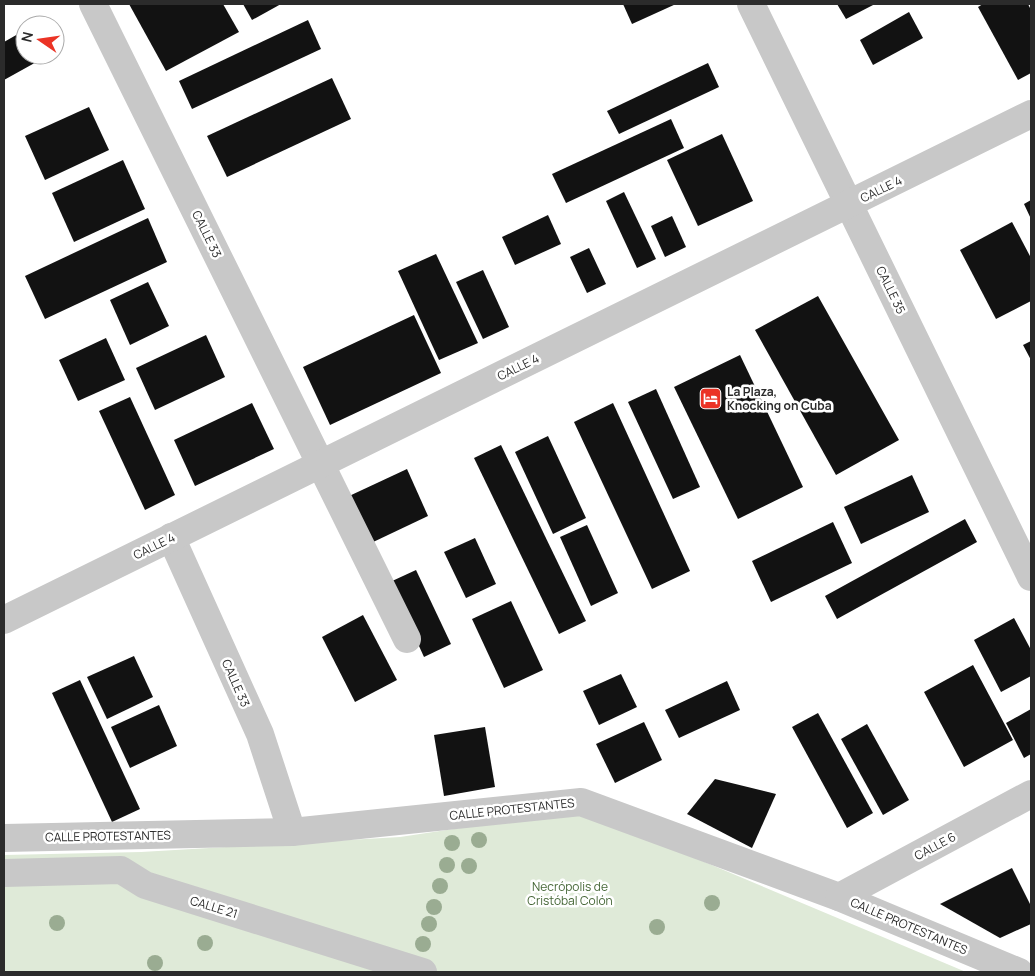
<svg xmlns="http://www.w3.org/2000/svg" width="1035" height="976" font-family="Manrope,sans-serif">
<rect width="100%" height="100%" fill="#fff"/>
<path fill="#dfead8" d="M581,810L966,972H4V855L141,852L400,837Z"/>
<g fill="#121212">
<path d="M129,4H223L239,32L166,71Z"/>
<path d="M243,4H281L252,20Z"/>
<path d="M623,4H676L632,24Z"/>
<path d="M837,4H875L846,19Z"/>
<path d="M983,4H1028L1031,10V73L1018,80L978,7Z"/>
<path d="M909,12L923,38L873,65L860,40Z"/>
<path d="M308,20L321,49L192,109L179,81Z"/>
<path d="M25,30V55H49L4,80V42Z"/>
<path d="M708,63L719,87L619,134L607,111Z"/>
<path d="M332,78L351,119L227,177L207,136Z"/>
<path d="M89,107L109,150L45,180L25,136Z"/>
<path d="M671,119L684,148L566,203L552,174Z"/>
<path d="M722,134L753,201L698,226L667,160Z"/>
<path d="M123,160L145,209L74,242L52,193Z"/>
<path d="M624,192L656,259L637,268L606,201Z"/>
<path d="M1031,200V219L1024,204Z"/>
<path d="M548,215L561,244L515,265L502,237Z"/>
<path d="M672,216L686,247L665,257L651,226Z"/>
<path d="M148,218L167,262L45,319L25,276Z"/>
<path d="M1012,222L1031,258V301L996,319L960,250Z"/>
<path d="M589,248L606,284L587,293L570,257Z"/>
<path d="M436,254L478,343L439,360L398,271Z"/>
<path d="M483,270L509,327L483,339L456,282Z"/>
<path d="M148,282L169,326L130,345L110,300Z"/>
<path d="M818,296L899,440L836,475L755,330Z"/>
<path d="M414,315L441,373L330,425L303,367Z"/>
<path d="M206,335L225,377L155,410L136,368Z"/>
<path d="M106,338L125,380L78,401L59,360Z"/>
<path d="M1031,341V360L1023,345Z"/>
<path d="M740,355L803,487L738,519L674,387Z"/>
<path d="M656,389L700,487L673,499L628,402Z"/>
<path d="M130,397L175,495L145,510L99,411Z"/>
<path d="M252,403L274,449L195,486L174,440Z"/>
<path d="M613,403L690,571L652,589L574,422Z"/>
<path d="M548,436L586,518L553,534L515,452Z"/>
<path d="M501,445L586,621L559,634L474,458Z"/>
<path d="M407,469L428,516L369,544L347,497Z"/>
<path d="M912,475L929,512L861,544L844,507Z"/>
<path d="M965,519L977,542L837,619L825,596Z"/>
<path d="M833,522L852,563L771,602L752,561Z"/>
<path d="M587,525L618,593L591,606L560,537Z"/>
<path d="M475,538L496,584L466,598L444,552Z"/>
<path d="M416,570L451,644L424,657L390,582Z"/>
<path d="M511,601L543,670L504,688L472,619Z"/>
<path d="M363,615L397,680L355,702L322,637Z"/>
<path d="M1014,618L1031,650V676L1001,692L974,640Z"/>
<path d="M134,656L153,697L107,719L87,677Z"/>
<path d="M973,665L1013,740L964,767L924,692Z"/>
<path d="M621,674L637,707L599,725L583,691Z"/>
<path d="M80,680L140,809L112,822L52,693Z"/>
<path d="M727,681L740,710L679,738L665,710Z"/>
<path d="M159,705L177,746L130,768L111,727Z"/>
<path d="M1031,709V754L1024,758L1006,723Z"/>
<path d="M818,713L873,813L847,828L792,727Z"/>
<path d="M644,722L662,760L615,783L596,744Z"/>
<path d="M867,724L909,800L883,815L841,739Z"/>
<path d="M485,727L495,787L444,796L434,735Z"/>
<path d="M715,779L776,794L752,848L687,814Z"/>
<path d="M1012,868L1031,906V924L1000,938L940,904Z"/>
</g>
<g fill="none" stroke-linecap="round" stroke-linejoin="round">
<g stroke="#c8c8c8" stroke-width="28">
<path d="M93,4L407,639"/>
<path d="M751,4L1031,577"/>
<path d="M171,537L260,734L292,832"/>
<path d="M4,620L1031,114"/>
<path d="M4,838L292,832L581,802L839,897L1019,972"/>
<path d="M4,873L121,870L145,885L423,972"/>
<path d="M839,897L1031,794"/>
</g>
</g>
<g fill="#9aac92">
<circle cx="479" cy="840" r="8"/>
<circle cx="452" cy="843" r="8"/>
<circle cx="447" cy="865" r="8"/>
<circle cx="469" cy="866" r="8"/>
<circle cx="440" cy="886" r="8"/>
<circle cx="712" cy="903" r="8"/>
<circle cx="434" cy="907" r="8"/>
<circle cx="57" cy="923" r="8"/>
<circle cx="429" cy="924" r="8"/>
<circle cx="657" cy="927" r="8"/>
<circle cx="205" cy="943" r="8"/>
<circle cx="423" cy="944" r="8"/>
<circle cx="155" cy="963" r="8"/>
</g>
<defs>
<symbol id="hotel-square" viewBox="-11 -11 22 22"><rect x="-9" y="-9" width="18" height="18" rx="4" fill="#eb3325" stroke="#fff"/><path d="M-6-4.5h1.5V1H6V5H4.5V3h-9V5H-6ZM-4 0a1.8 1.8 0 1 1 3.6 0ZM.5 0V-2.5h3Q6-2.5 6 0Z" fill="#fff"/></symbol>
</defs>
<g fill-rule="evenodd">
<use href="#hotel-square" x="698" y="386" width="25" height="25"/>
</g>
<g text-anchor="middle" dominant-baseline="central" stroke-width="5" stroke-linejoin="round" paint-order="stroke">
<g font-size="12" fill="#2b2b2b" stroke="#fff">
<text transform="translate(881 189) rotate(-26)">CALLE 4</text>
<text transform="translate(207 234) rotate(64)">CALLE 33</text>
<text transform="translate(891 290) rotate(64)">CALLE 35</text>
<text transform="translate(518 367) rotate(-26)">CALLE 4</text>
<text transform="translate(154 546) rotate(-26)">CALLE 4</text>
<text transform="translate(236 683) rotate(66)">CALLE 33</text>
<text transform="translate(512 809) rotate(-6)">CALLE PROTESTANTES</text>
<text transform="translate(108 836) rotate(-1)">CALLE PROTESTANTES</text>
<text transform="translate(935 846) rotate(-28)">CALLE 6</text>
<text transform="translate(214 907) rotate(17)">CALLE 21</text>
<text transform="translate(909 926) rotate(23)">CALLE PROTESTANTES</text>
</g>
<g font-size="12" font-weight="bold" fill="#2b2b2b" stroke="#fff" text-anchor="start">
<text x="727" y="391">La Plaza,<tspan x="727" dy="14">Knocking on Cuba</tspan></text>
</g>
<g font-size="12" fill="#476838" stroke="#fff">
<text x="570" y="886">Necrópolis de<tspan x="570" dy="14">Cristóbal Colón</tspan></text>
</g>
</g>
<rect width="1035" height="976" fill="none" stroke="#2b2b2b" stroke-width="10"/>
<g transform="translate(40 40) rotate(283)"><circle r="24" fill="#ffffff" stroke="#aaaaaa"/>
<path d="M0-4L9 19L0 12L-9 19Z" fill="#eb3325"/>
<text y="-8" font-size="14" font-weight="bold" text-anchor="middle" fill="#2b2b2b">N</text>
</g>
</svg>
